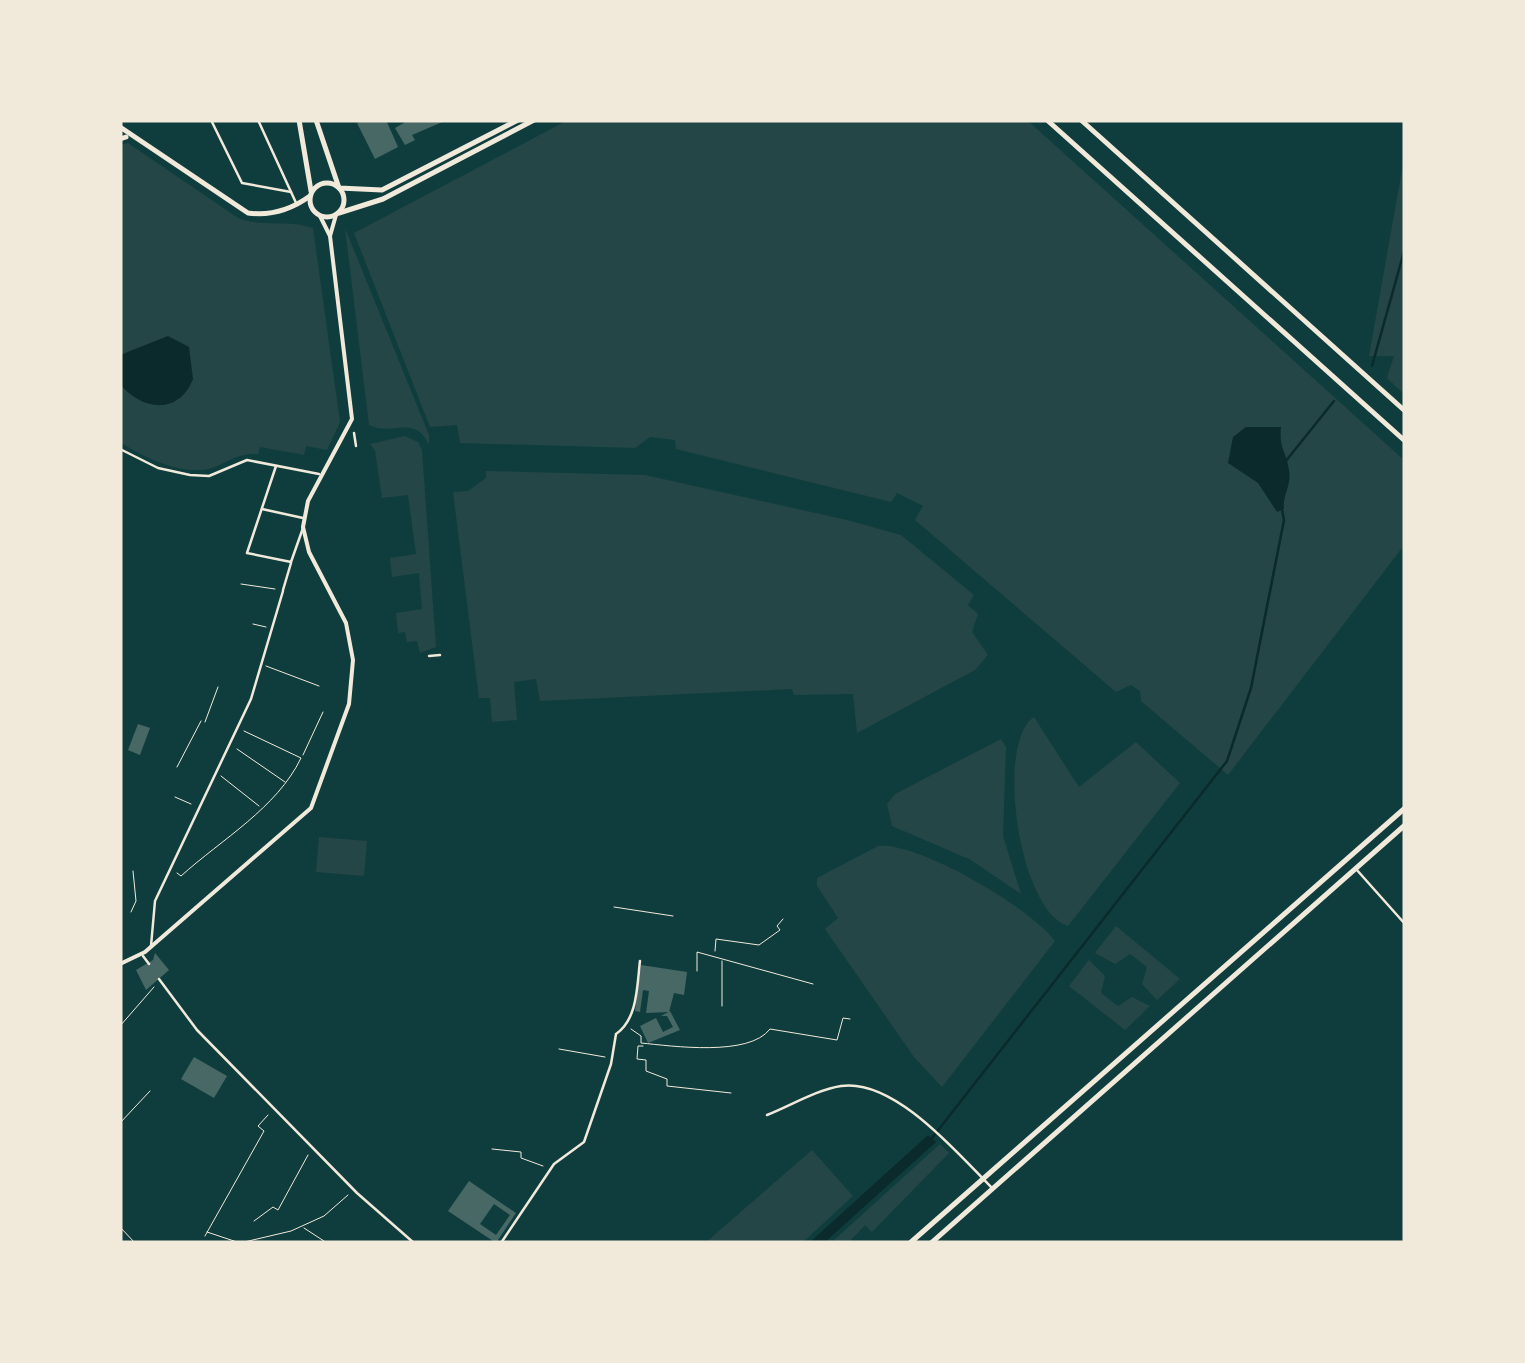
<svg xmlns="http://www.w3.org/2000/svg" width="1525" height="1363" font-family="'Golos Text',sans-serif">
<rect width="100%" height="100%" fill="#0f3d3e"/>
<g fill="#244646">
<path d="M568,120H1027L1405,461V544L1228,775L1141,701L1140,691L1131,685L1116,692L915,520L923,506L897,493L891,502L676,449L675,440L650,437L635,448L460,443L457,425L430,427L354,233Z"/>
<path d="M128,143L238,218C263,228 287,219 313,228L340,422L327,450L306,446L304,455L260,447L258,454C238,453 230,461 212,468C184,477 143,457 120,442V145Z"/>
<path d="M1405,153V395L1387,378L1394,356H1369Z"/>
<path d="M345,228L429,435V445C415,413 392,437 369,425Z"/>
<path d="M405,436L418,442L422,450L436,647L420,653L417,641L407,642L405,632L398,633L396,613L422,609L419,573L392,577L390,558L416,554L408,495L382,498L375,450L370,444Z"/>
<path d="M486,471L645,475L847,520L901,535L974,595L968,605L978,614L972,632L988,655L975,670L857,733L853,694L794,695L792,689L540,701L536,679L514,682L517,720L492,722L490,698H479L453,492L468,491L486,478Z"/>
<path d="M1034,717L1079,787L1136,742L1180,783L1068,926C1018,910 995,742 1034,717Z"/>
<path d="M1001,739L1006,747L1003,836L1021,894L971,860L892,826L887,804L895,794Z"/>
<path d="M319,837L367,841L364,876L316,872Z"/>
<path d="M878,846C918,841 1032,909 1055,941L942,1087L914,1057L825,929L838,918L817,886V878Z"/>
<path d="M1116,926L1180,979L1157,1000L1142,984L1147,967L1130,954L1115,964L1095,953Z"/>
<path d="M1089,960L1105,976L1101,993L1118,1006L1132,997L1150,1006L1125,1030L1069,986Z"/>
<path d="M940,1144L949,1153L872,1232L865,1225L848,1243H831Z"/>
<path d="M812,1150L853,1196L802,1243H705Z"/>
</g>
<g fill="#0a2a2b">
<path d="M168,336L189,347L193,379C179,415 142,411 120,384V355Z"/>
<path d="M1246,427H1281C1279,450 1285,447 1289,470C1292,485 1282,496 1284,509L1277,512L1258,483L1228,463L1233,437Z"/>
<path d="M928,1135L936,1142L824,1243H809Z"/>
</g>
<g fill="none" stroke-linecap="round" stroke-linejoin="round">
<g stroke="#0a2a2b" stroke-width="2.5">
<path d="M1372,366L1405,248"/>
<path d="M1285,462L1334,401"/>
<path d="M932,1138L1227,761L1251,688L1284,520L1282,510"/>
</g>
</g>
<g fill="#486865" fill-rule="evenodd">
<path d="M364,120H386L398,147L375,159L357,123Z"/>
<path d="M409,120H447L412,135L415,140L405,145L395,128Z"/>
<path d="M138,724L150,728L140,755L128,750Z"/>
<path d="M155,953L169,970L146,990L136,970L153,960Z"/>
<path d="M641,965L687,972L684,995L674,993L669,1012L646,1013L649,991L643,990L640,1012L635,1011Z"/>
<path d="M670,1011L680,1030L648,1043L640,1026L656,1018L663,1032L673,1027L667,1016H661Z"/>
<path d="M194,1057L227,1076L214,1098L181,1079Z"/>
<path d="M469,1181L516,1213L496,1243L448,1211ZM494,1204L510,1215L496,1235L480,1224Z"/>
</g>
<g fill="none" stroke-linecap="round" stroke-linejoin="round">
<g stroke="#f1e9da" stroke-width="1">
<path d="M241,584L275,589"/>
<path d="M253,624L266,627"/>
<path d="M266,666L319,686"/>
<path d="M205,722L218,687"/>
<path d="M237,749L285,782"/>
<path d="M303,755L323,712"/>
<path d="M177,767L201,721"/>
<path d="M221,776L259,806"/>
<path d="M175,797L191,804"/>
<path d="M177,873L181,876C222,839 277,808 301,758L244,731"/>
<path d="M614,907L673,916"/>
<path d="M131,912L136,901L133,871"/>
<path d="M715,951L716,939L759,945L780,930L777,926L783,919"/>
<path d="M697,971V952L813,984"/>
<path d="M722,1006V961"/>
<path d="M120,1026L154,987"/>
<path d="M631,1029L641,1036V1043C672,1046 749,1057 770,1029L837,1040L843,1018L850,1019"/>
<path d="M643,1046H638L637,1059L646,1060V1071L667,1079V1086L731,1093"/>
<path d="M559,1049L605,1057"/>
<path d="M120,1123L150,1091"/>
<path d="M492,1149L521,1152V1158L543,1166"/>
<path d="M254,1221L273,1207L278,1210L308,1155"/>
<path d="M120,1227L135,1243"/>
<path d="M304,1228L327,1243"/>
<path d="M207,1232L240,1243L291,1231L324,1216L348,1195"/>
<path d="M205,1236L264,1131L258,1126L268,1115"/>
</g>
<g stroke="#f1e9da" stroke-width="2.5">
<path d="M354,433L356,446"/>
<path d="M429,656L440,655"/>
<path d="M151,946L155,901L251,699L283,591"/>
<path d="M501,1243L554,1164L584,1142L611,1064L616,1034C638,1019 637,985 640,961"/>
</g>
<g stroke="#f1e9da" stroke-width="2.5">
<path d="M211,120L242,183L291,192"/>
<path d="M258,120L297,205"/>
<path d="M120,449L158,468L190,475L209,476L247,460L319,474"/>
<path d="M276,466L247,553L291,562L303,528"/>
<path d="M262,509L303,518"/>
<path d="M283,590L291,563"/>
<path d="M1356,869L1405,924"/>
<path d="M143,956L149,964"/>
<path d="M159,979L197,1030L357,1193L414,1243"/>
<path d="M767,1115C790,1106 816,1090 841,1086C895,1078 959,1155 993,1189"/>
</g>
<g stroke="#f1e9da" stroke-width="4">
<path d="M330,236L336,215"/>
<path d="M120,964L145,952L311,808L349,704L353,660L346,623L309,552L303,527L308,501L352,419L330,236L320,216"/>
</g>
<g stroke="#f1e9da" stroke-width="5">
<path d="M299,120L311,191"/>
<path d="M316,120L339,188L382,190L518,120"/>
<path d="M1047,120L1405,441"/>
<path d="M1081,120L1405,411"/>
<path d="M120,127L248,213C270,216 292,209 310,196"/>
<path d="M120,139L126,137"/>
<circle cx="327" cy="200" r="17"/>
<path d="M339,213L383,199L534,120"/>
<path d="M910,1243L1405,808"/>
<path d="M931,1243L1405,825"/>
</g>
</g>
<rect width="1525" height="1363" fill="none" stroke="#f1e9da" stroke-width="245"/>
</svg>
